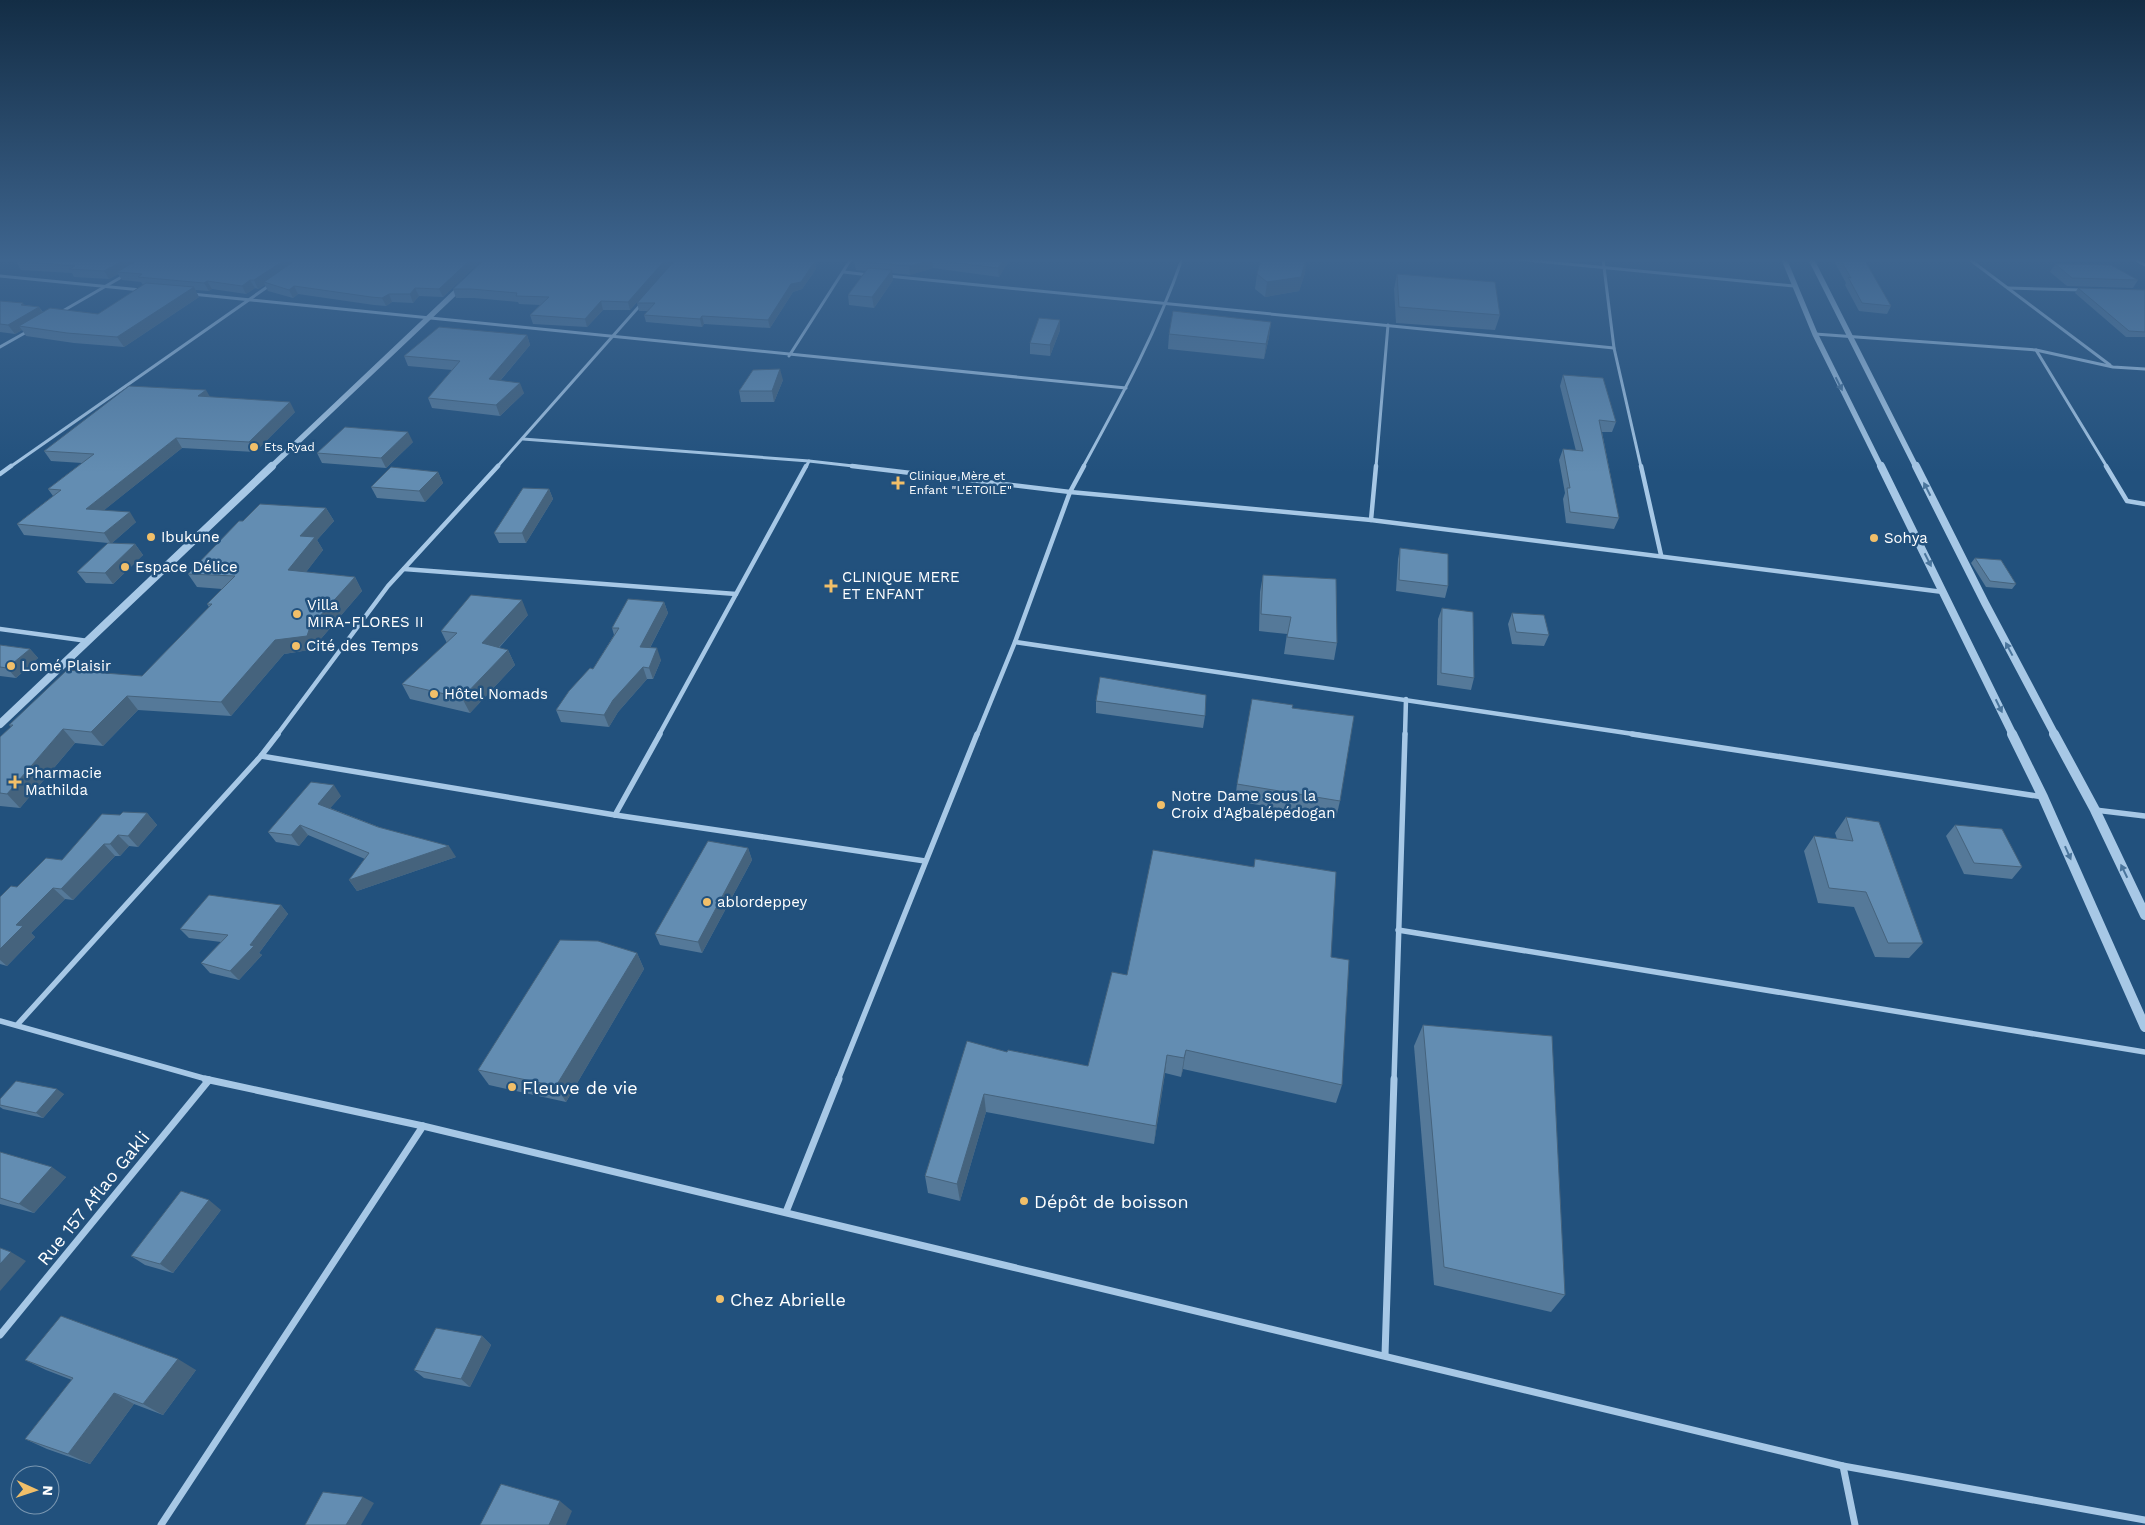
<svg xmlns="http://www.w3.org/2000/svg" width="2145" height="1525" font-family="'Work Sans',sans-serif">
<rect width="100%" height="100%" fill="#22517d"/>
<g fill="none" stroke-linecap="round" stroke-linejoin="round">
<g stroke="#a7c8e6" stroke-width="3">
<path d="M1516,259L1794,286"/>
<path d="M1603,259L1614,348L1641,467"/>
<path d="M1969,259L2110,365"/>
<path d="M2134,259L2145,265"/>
<path d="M844,272L869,275"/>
<path d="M0,276L141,290"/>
<path d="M888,276L1614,348"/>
<path d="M2008,288L2082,290"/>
<path d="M192,294C503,325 814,358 1126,388"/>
<path d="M61,312L125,275"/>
<path d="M1815,334L2036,350L2113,367L2145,369"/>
<path d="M0,347L30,330"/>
<path d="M2036,350L2107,467"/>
<path d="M789,356L851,259"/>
<path d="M523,439L809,461L862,467"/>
<path d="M10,467L270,285"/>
<path d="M497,467L643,302"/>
<path d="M806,467L809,461"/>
<path d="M1083,467C1120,399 1157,332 1182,259"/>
<path d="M1376,467L1388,325"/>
</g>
<g stroke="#a7c8e6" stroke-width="4.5">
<path d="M852,466L1070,492L1371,520L1943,592"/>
<path d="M1641,466L1661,555"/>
<path d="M2106,466L2127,501L2145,504"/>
<path d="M0,474L11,466"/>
<path d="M1371,520L1376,466"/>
<path d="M404,569L736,594"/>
<path d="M0,629L88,641"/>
<path d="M1015,642L1640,735"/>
<path d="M277,735L388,586L498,466"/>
<path d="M659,735L806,466"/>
<path d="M977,735L1015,642L1070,492L1084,466"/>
<path d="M1405,735L1406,699"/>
</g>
<g stroke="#a7c8e6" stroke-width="5.5">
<path d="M1632,734L2043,797"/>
<path d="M261,756L615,815L925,861"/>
<path d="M2095,810L2145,816"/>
<path d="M615,815L660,734"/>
<path d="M1398,930L2145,1052"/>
<path d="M0,1021L210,1080"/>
<path d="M17,1025L261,756L278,734"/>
<path d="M838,1080L977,734"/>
<path d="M1394,1080L1405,734"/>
</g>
<g stroke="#a7c8e6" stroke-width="7">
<path d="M205,1079L423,1126L1843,1466L2145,1520"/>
<path d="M786,1212L839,1079"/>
<path d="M0,1335L209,1080"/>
<path d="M1385,1355L1394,1079"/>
<path d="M1843,1466L1855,1525"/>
<path d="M161,1525L423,1126"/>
</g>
<g stroke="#a7c8e6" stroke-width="5.5">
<path d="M1784,259L1815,334L1881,467"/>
<path d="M1811,259L1916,467"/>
<path d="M271,467L462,286"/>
</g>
<g stroke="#a7c8e6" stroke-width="8">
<path d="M1881,466L2013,735"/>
<path d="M1916,466L1985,603L2055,735"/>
<path d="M0,724L272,466"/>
</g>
<g stroke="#a7c8e6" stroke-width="10">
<path d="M2012,734L2043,797L2145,1027"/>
<path d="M2054,734L2095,810L2145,915"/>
</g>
</g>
<g fill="#557999">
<path d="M483,259L443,297L419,296L413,303L392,302L386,306L374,305L298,294L293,298L268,291L265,285L258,289L255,288L246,294L212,289L209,291L195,290L199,297L124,347L74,343L26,336L22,330L15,334L0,332V301L39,307L43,312L98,314L143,285L141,282L122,280L118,274L109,279L74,277L72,273L21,270L16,261Z"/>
<path d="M485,259H669L671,264L630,310H603L587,327L533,324L530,315L540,305L519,304L518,302L474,298H456L453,289Z"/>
<path d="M855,259H1010L999,277L933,268L910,275L892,273L893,280L874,308L849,305L848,295L866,271L856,270L854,261Z"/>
<path d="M1833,259H1864L1891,306L1887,314L1859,311L1845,285L1846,283Z"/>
<path d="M814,260L813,262L815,261L816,269L802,289L793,292L770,328L704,324L702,327L646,322L644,315L648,311H639L637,303L708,261Z"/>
<path d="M2055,264L2138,280L2133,288L2067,286L2050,272Z"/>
<path d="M1305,273L1299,291L1265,297L1255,289L1257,274Z"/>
<path d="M1397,274L1500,315L1495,330L1396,323L1394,289Z"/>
<path d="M2078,288L2145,290V337H2126L2075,293Z"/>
<path d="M1060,320V330L1050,356L1030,354V343Z"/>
<path d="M1271,322L1269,337L1264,359L1168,349L1169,334Z"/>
<path d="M527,335L530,345L500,381L524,393L500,416L432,408L428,398L452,370L408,366L404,356Z"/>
<path d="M1563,375L1616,422L1612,432H1602L1619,518L1614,529L1566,523L1563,499L1565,493L1559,460L1563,449L1576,451L1560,386Z"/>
<path d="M783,380L774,402H741L739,391Z"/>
<path d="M210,397L295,412L255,452L182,448L104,510L136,522L112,543L135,544L143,555L113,584L86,583L77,572L108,543L24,535L17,524L53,496L48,489L82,463L51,461L44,451Z"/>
<path d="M413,442L386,468L322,463L317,453Z"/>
<path d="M438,472L443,483L425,502L377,498L371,487Z"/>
<path d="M549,489L553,499L526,543H499L494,533Z"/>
<path d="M326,508L334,521L317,540L323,550L306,572L355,577L362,591L319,641L315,649L284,654L231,716L138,710L103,746L75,743L20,808L0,806V737L11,727L9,725L142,676L209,607L207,604L222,589L197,587L188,574L243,521Z"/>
<path d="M1400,548L1448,586L1445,598L1396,591L1398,559Z"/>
<path d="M1975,558L2016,584L2012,589L1986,587L1971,563Z"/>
<path d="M1263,575L1337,643L1334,660L1284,654L1287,634L1259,631L1260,592Z"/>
<path d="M664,602L668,613L650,648L661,660L653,679H647L618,712L609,727L561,722L556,710L593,669L614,635L612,628Z"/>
<path d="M1442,608L1474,678L1471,690L1437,685L1438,619Z"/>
<path d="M1512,613L1549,635L1544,646L1512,644L1508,624Z"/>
<path d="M528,615L499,648L508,650L515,665L470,713L410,699L402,684L447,643L441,631Z"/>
<path d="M0,645L30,649L38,658L16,678L0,676Z"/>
<path d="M1096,701L1205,716L1203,728L1096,713Z"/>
<path d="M1292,708L1340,801L1336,818L1235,801L1237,784Z"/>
<path d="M341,796L330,808L456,857L357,891L349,880L365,859L308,835L299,846L276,842L268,832Z"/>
<path d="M147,813L157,825L138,847L129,846L120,856H115L73,900L65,899L31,933L35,937L7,966L0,964V897L62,860L120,815Z"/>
<path d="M1846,817L1923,943L1909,958L1875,957L1854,907L1818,903L1804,851L1814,836L1837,839L1835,833Z"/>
<path d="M1955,825L2022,867L2012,879L1964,874L1946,836Z"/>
<path d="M748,848L752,860L702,953L660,945L655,934Z"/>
<path d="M281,905L288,914L259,953L262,955L239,980L210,973L201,963L221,942L189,938L180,929Z"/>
<path d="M637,953L644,969L566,1102L489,1085L478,1070Z"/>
<path d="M1331,957L1342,1085L1336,1103L1183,1069L1181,1077L1165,1073L1154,1144L986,1112L960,1201L928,1193L925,1176L1007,1052L1088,1066L1127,975Z"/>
<path d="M1423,1025L1565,1295L1551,1312L1434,1285L1414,1046Z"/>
<path d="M64,1094L43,1118L3,1109L0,1107V1099Z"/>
<path d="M0,1152L66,1177L34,1213L0,1204Z"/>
<path d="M221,1210L173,1273L145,1265L131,1256Z"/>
<path d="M482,1336L491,1345L470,1387L424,1378L414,1370Z"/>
<path d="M25,1360L196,1370L163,1415L134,1404L90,1464L47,1449L25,1439L72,1380L46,1370Z"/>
</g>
<g fill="#45637d">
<path d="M126,259H145L117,272L118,274L109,279L104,271Z"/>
<path d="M286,259H302L264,282L265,285L258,289L254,280Z"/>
<path d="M471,259H483L443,297L439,289Z"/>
<path d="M666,259H669L671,264L630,310L628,302Z"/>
<path d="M808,259H813L814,260L808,270L807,262Z"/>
<path d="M1004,259H1010L999,277L998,268Z"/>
<path d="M1307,259L1305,273L1299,291L1265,297L1267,282Z"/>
<path d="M932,260L933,268L910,275L909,266Z"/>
<path d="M815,261L816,269L802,289L793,292L770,328L768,320L791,284Z"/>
<path d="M892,270L893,280L874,308L872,297Z"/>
<path d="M250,280L255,288L246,294L242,286Z"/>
<path d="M207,281L212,289L209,291L204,283Z"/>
<path d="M294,286L298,294L293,298L289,290Z"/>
<path d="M194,287L199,297L124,347L117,337Z"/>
<path d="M415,288L419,296L413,303L410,294Z"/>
<path d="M389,294L392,302L386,306L382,298Z"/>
<path d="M601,301L603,310L587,327L585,319Z"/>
<path d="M23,303L29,313L39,307L45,317L19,326L22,330L15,334L8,325L21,305Z"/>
<path d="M702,316L704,324L702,327L700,319Z"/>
<path d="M1060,320V330L1050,356V345Z"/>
<path d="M1271,322L1269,337L1264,359L1266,344Z"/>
<path d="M527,335L530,345L493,389L489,379Z"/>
<path d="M780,369L783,380L774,402L772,391Z"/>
<path d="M520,383L524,393L500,416L496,405Z"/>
<path d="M206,390L212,400L198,396Z"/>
<path d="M290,402L295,412L255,452L249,442Z"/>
<path d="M408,432L413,442L386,468L381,458Z"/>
<path d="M176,438L182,448L93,519L86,509Z"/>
<path d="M438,472L443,483L425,502L419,491Z"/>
<path d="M549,489L553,499L526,543L522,533Z"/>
<path d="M326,508L334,521L317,540L323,550L297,584L288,570L300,536Z"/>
<path d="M130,512L136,522L111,544L104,533Z"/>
<path d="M135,544L143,555L113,584L105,573Z"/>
<path d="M355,577L362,591L319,641L315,649L284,654L231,716L221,702L275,640L310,627Z"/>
<path d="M522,600L528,615L489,658L482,643Z"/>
<path d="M664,602L668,613L644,659L640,647Z"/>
<path d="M657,648L661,660L653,679L649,668Z"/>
<path d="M30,649L38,658L16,678L7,668Z"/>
<path d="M508,650L515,665L470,713L462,698Z"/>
<path d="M643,667L647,679L618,712L609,727L604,715L613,700Z"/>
<path d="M127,696L138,710L103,746L91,732Z"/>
<path d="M63,729L75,743L20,808L7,794Z"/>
<path d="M334,785L341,796L325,814L318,804Z"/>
<path d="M147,813L157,825L138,847L128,836Z"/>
<path d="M300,825L308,835L299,846L291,835Z"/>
<path d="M118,835L129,846L120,856L110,844Z"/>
<path d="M104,844L115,856L73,900L61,889Z"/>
<path d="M449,846L456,857L357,891L349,880Z"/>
<path d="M748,848L752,860L702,953L698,942Z"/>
<path d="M53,888L65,899L31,933L35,937L7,966L0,960V949L16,925Z"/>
<path d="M281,905L288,914L259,953L262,955L239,980L230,971Z"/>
<path d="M637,953L644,969L566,1102L556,1086Z"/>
<path d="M1186,1050L1183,1069L1181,1077L1184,1058Z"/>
<path d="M1167,1055L1165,1073L1154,1144L1156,1126Z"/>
<path d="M57,1089L64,1094L43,1118L36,1113Z"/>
<path d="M984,1094L986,1112L960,1201L957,1184Z"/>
<path d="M52,1167L66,1177L34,1213L19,1204Z"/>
<path d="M209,1200L221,1210L173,1273L160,1264Z"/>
<path d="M11,1252L26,1261L0,1291V1264Z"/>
<path d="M482,1336L491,1345L470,1387L461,1379Z"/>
<path d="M178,1359L196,1370L163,1415L143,1404Z"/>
<path d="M114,1393L134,1404L90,1464L68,1454Z"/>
<path d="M363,1497L374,1503L361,1525H346Z"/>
<path d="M560,1501L572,1511L566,1525H549Z"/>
</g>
<g fill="#638db2" stroke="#45637d">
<path d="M20,259H126L104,271L69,269L75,266L16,261Z"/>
<path d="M139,259H286L254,280H250L242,286L207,281L204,283L138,277L142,274L117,272Z"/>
<path d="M297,259H471L439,289L415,288L410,294H389L382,298L371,297L294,286L289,290L264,282Z"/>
<path d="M485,259H666L628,302L601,301L585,319L530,315L549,297L516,296L517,293L471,289H453Z"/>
<path d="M676,259H693L708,261L709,259H808L807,262L815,261L801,282L791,284L768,320L702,316L700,319L644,315L655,303H637Z"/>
<path d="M855,259H1004L998,268L932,260L909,266L854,261Z"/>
<path d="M1261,259H1306L1301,277L1267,282L1257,274Z"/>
<path d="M1840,259H1864L1891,306L1862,303L1848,277L1851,278Z"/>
<path d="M2055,264L2111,265L2138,280L2072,278Z"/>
<path d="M868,268L892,270L872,297L848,295Z"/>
<path d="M1397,274L1495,282L1500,315L1399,307Z"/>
<path d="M146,283L194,287L117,337L67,333L19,326L50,308L98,314Z"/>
<path d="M2078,288L2145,290V332L2129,331Z"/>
<path d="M0,301L23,303L21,305L39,307L8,325L0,324Z"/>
<path d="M1173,311L1271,322L1266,344L1169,334Z"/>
<path d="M1039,318L1060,320L1050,345L1030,343Z"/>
<path d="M439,327L527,335L489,379L520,383L496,405L428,398L460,361L404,356Z"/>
<path d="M780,369L772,391H739L753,370Z"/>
<path d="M1563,375L1603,378L1616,422L1599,420L1619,518L1570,512L1567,488H1570L1563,449L1583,451Z"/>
<path d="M129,386L206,390L198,396L290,402L249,442L176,438L86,509L130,512L104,533L17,524L61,490L48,489L94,454L44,451Z"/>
<path d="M345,427L408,432L381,458L317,453Z"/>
<path d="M391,467L438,472L419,491L371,487Z"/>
<path d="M523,488L549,489L522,533H494Z"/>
<path d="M260,504L326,508L300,536L315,537L288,570L355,577L310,627L307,636L275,640L221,702L127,696L91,732L63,729L7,794L0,793V737L13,725H9L67,670L142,676L212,604H207L235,576L188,574L239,521H243Z"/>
<path d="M108,543L135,544L105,573L77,572Z"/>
<path d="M1400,548L1448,554V586L1399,580Z"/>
<path d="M1975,558L2001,560L2016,584L1990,581Z"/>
<path d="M1263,575L1336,579L1337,643L1287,637L1291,617L1261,614Z"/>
<path d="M471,595L522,600L482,643L508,650L462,698L402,684L457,633L441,631Z"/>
<path d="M628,599L664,602L640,647L657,648L649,668L643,667L613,700L604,715L556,710L569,691L590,668L593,669L619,628H612Z"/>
<path d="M1442,608L1473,612L1474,678L1441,673Z"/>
<path d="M1512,613L1544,615L1549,635L1516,632Z"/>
<path d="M0,645L30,649L7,668L0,667Z"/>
<path d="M1100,677L1206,695L1205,716L1096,701Z"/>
<path d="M1252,699L1293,705L1292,708L1354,716L1340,801L1237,784Z"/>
<path d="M311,782L334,785L318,804L378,827L449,846L349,880L369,853L300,825L291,835L268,832Z"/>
<path d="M123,812L147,813L128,836L118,835L110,844H104L61,889L53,888L16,925L23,926L0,949V897L11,886L17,887L46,858L62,860L102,814L120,815Z"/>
<path d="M1846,817L1879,822L1923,943H1888L1866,892L1829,888L1814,836L1853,841Z"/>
<path d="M1955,825L2002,829L2022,867L1974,863Z"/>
<path d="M708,841L748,848L698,942L655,934Z"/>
<path d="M1153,850L1254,867L1255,859L1336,872L1331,957L1349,960L1342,1085L1186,1050L1184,1058L1167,1055L1156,1126L984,1094L957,1184L925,1176L967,1041L1007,1052L1008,1050L1088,1066L1112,972L1127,975Z"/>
<path d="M209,895L281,905L250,945L254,946L230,971L201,963L228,935L180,929Z"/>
<path d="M560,940L598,941L637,953L556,1086L478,1070Z"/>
<path d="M1423,1025L1552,1036L1565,1295L1444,1267Z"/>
<path d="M16,1081L57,1089L36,1113L0,1105V1099Z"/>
<path d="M0,1152L52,1167L19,1204L0,1198Z"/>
<path d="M181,1191L209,1200L160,1264L131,1256Z"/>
<path d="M0,1248L11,1252L0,1264Z"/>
<path d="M61,1316L178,1359L143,1404L114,1393L68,1454L25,1439L73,1378L25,1360Z"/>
<path d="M436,1328L482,1336L461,1379L414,1370Z"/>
<path d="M501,1484L560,1501L549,1525H480Z"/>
<path d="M323,1492L363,1497L346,1525H305Z"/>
</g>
<defs><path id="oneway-solid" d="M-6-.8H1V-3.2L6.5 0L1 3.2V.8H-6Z" transform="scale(1.25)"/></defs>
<g fill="#4a759c">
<use href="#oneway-solid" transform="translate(1839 384) rotate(63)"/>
<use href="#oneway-solid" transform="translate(1927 489) rotate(-117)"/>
<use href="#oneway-solid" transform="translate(1928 560) rotate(63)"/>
<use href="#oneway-solid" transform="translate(2009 649) rotate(-118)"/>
<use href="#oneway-solid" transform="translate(1999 706) rotate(64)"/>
<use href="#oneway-solid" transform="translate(2068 853) rotate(66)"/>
<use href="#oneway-solid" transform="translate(2124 871) rotate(-116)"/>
</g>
<linearGradient id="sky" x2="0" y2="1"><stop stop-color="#132d45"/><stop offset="0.55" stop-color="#3e658f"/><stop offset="1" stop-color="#3e658f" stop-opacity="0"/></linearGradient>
<rect width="2145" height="473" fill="url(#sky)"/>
<g fill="#f1bf69" stroke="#22517d" stroke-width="2">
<circle cx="254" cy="447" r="5"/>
<path d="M895.5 475.5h5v5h5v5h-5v5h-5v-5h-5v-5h5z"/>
<circle cx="151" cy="537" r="5"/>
<circle cx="1874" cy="538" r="5"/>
<circle cx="125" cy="567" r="5"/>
<path d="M828.5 578.5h5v5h5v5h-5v5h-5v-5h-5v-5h5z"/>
<circle cx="297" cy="614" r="5"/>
<circle cx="296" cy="646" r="5"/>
<circle cx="11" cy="666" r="5"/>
<circle cx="434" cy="694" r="5"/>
<path d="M12.5 774.5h5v5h5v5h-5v5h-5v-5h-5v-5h5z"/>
<circle cx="1161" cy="805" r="5"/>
<circle cx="707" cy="902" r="5"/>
<circle cx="512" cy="1087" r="5"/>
<circle cx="1024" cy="1201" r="5"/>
<circle cx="720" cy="1299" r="5"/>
</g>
<g text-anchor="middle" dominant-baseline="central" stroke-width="5" stroke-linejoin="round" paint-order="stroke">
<g font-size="12" fill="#fff" stroke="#22517d" text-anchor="start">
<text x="264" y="447">Ets Ryad</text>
<text x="909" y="476">Clinique Mère et<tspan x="909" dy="14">Enfant "L'ETOILE"</tspan></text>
</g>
<g font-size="15" fill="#fff" stroke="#22517d" text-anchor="start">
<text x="161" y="537">Ibukune</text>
<text x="1884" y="538">Sohya</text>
<text x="135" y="567">Espace Délice</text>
<text x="842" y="577">CLINIQUE MERE<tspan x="842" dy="17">ET ENFANT</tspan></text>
<text x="307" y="605">Villa<tspan x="307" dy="17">MIRA-FLORES II</tspan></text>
<text x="306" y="646">Cité des Temps</text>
<text x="21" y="666">Lomé Plaisir</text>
<text x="444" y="694">Hôtel Nomads</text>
<text x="25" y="773">Pharmacie<tspan x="25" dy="17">Mathilda</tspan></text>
<text x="1171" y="796">Notre Dame sous la<tspan x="1171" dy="17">Croix d'Agbalépédogan</tspan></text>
<text x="717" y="902">ablordeppey</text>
</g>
<g font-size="18" fill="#fff" stroke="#22517d" text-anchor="start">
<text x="522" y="1087">Fleuve de vie</text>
<text x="1034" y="1201">Dépôt de boisson</text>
<text x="730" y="1299">Chez Abrielle</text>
</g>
<g font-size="18" fill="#fff" stroke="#22517d">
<text transform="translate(93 1198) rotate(-51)">Rue 157 Aflao Gakli</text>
</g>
</g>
<g transform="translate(35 1490) rotate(93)"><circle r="24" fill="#22517d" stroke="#7a97b1"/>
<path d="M0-4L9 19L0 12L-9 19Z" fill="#f1bf69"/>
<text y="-8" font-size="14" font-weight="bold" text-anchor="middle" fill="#ffffff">N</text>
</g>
</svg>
